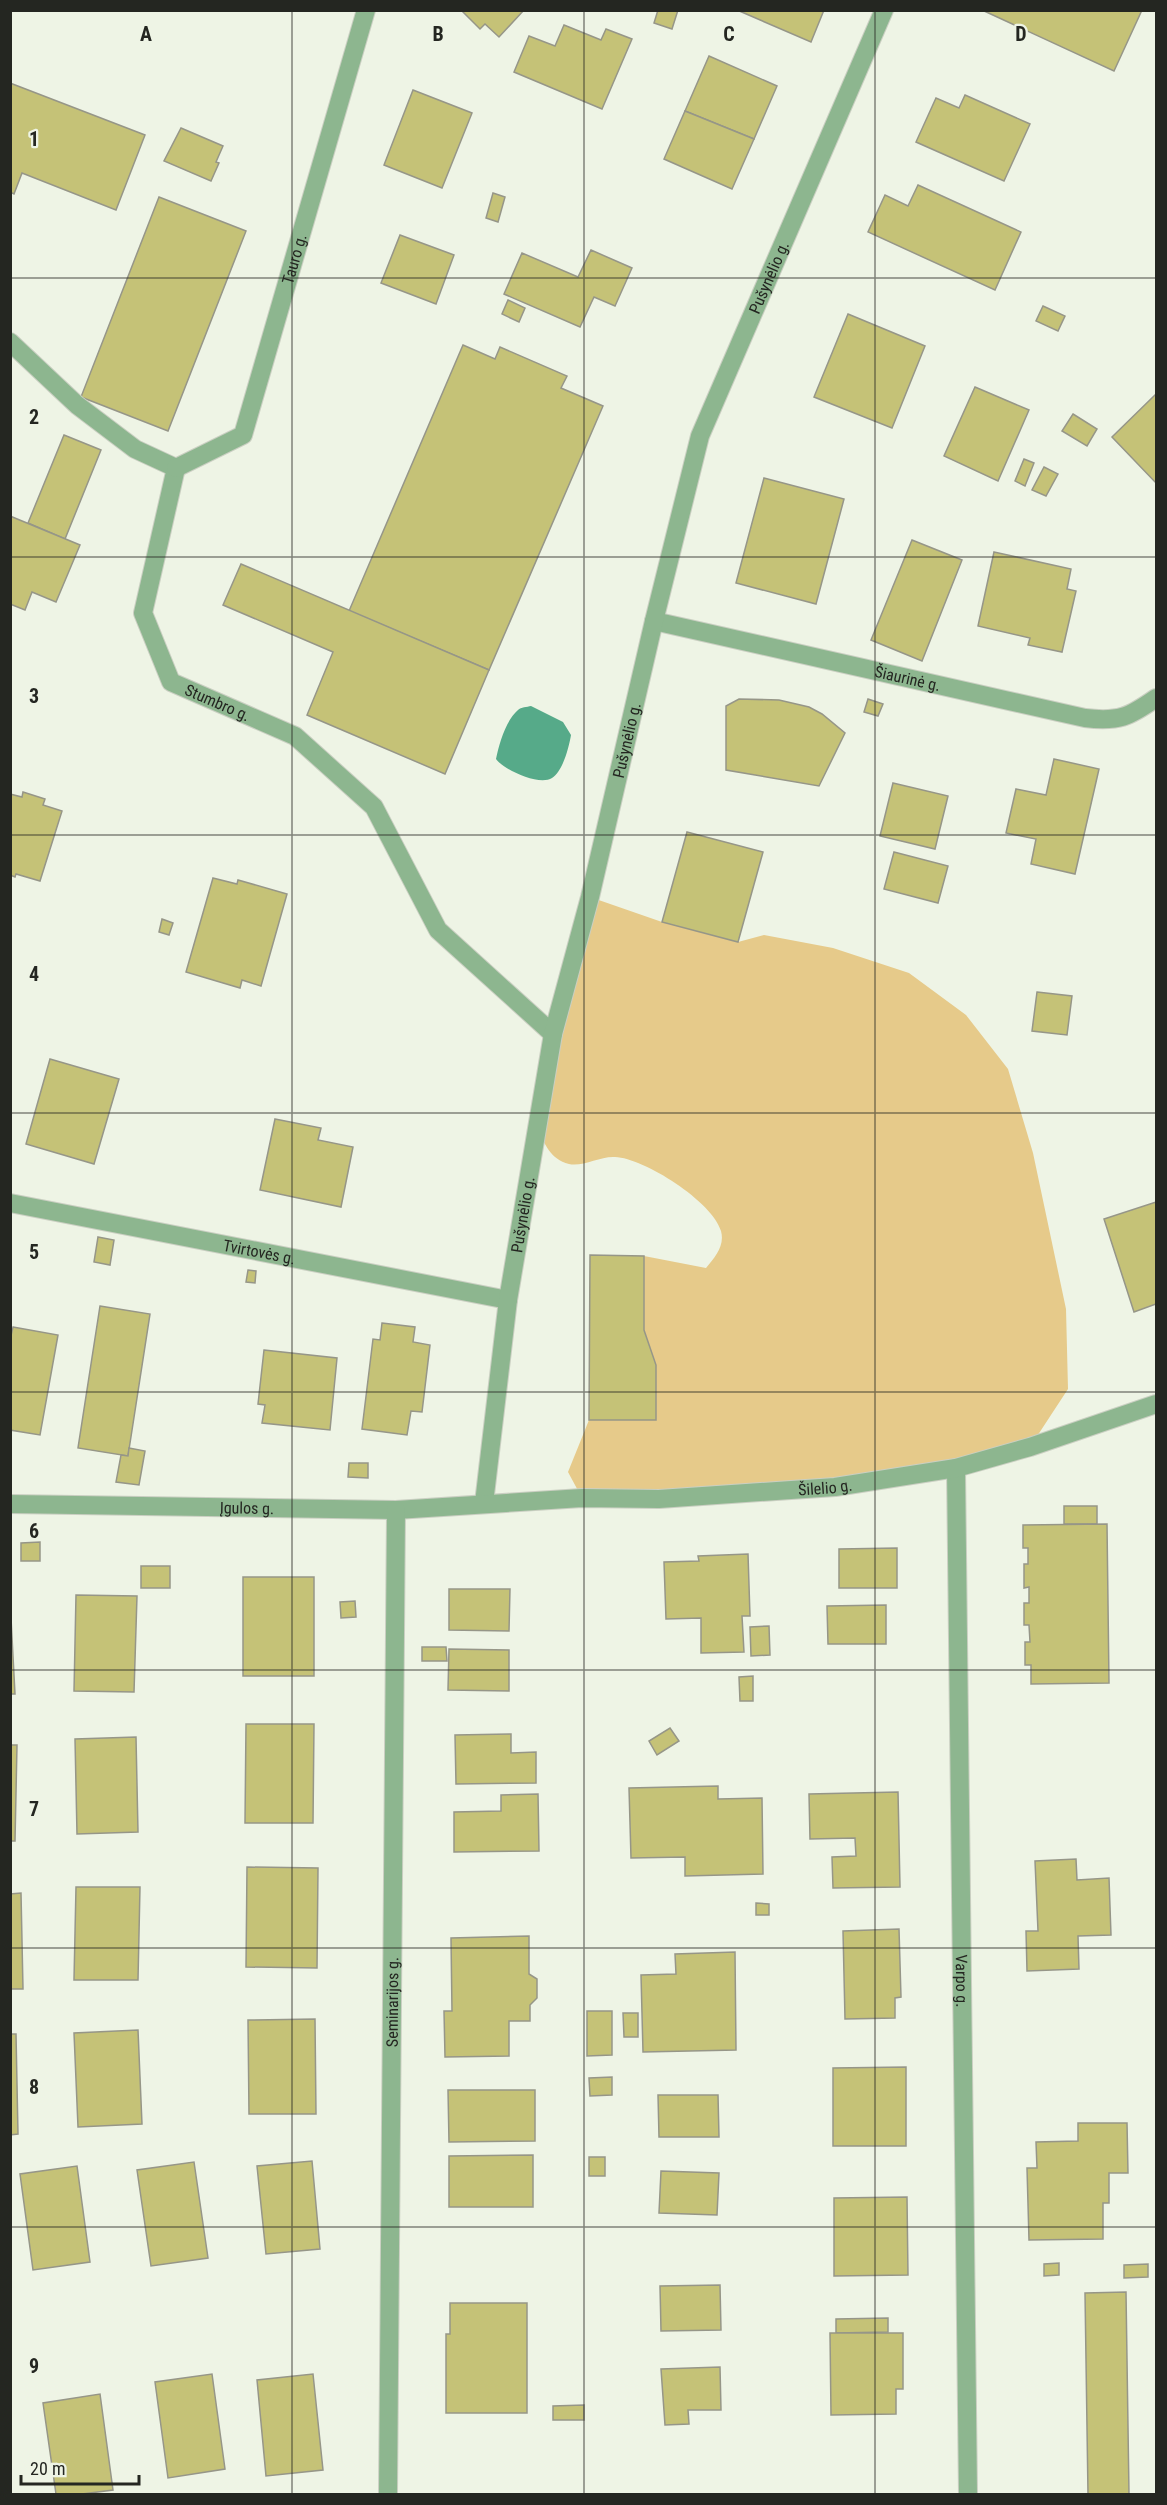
<svg xmlns="http://www.w3.org/2000/svg" width="1167" height="2505" font-family="'Roboto Condensed',sans-serif">
<rect width="100%" height="100%" fill="#eef4e5"/>
<path fill="#e6ca8a" d="M590,897L662,922L738,942L764,935L833,948L909,973L966,1015L1008,1069L1033,1153L1066,1309L1068,1389L1030,1447L835,1487L582,1498L568,1472L589,1420H656V1365L644,1330V1256L706,1268C715,1257 725,1246 721,1231C713,1202 644,1158 615,1157C600,1156 583,1167 569,1164C550,1159 545,1144 537,1128Z"/>
<path fill="#56aa89" d="M531,706L563,722L571,735C569,747 563,771 552,778C539,786 504,770 496,759C499,744 506,720 518,710C521,707 527,707 531,706Z"/>
<g fill="#c5c277" stroke="#969688" stroke-width="1.5">
<path d="M461,10H524L499,37L485,24L480,29Z"/>
<path d="M658,10H678L672,29L654,23Z"/>
<path d="M737,10H824L811,42Z"/>
<path d="M982,10H1142L1114,71Z"/>
<path d="M564,25L601,40L606,29L632,39L602,109L514,72L529,36L555,46Z"/>
<path d="M709,56L777,86L754,139L685,111Z"/>
<path d="M10,83L145,135L116,210L22,173L14,194L10,192Z"/>
<path d="M413,90L472,113L442,188L384,165Z"/>
<path d="M965,95L1030,124L1004,181L916,142L936,98L959,108Z"/>
<path d="M685,111L754,139L732,189L664,159Z"/>
<path d="M181,128L223,146L216,162L219,163L211,181L164,161Z"/>
<path d="M918,185L1021,232L995,290L868,232L885,195L908,206Z"/>
<path d="M493,193L505,197L498,222L486,218Z"/>
<path d="M159,197L246,231L168,431L81,397Z"/>
<path d="M400,235L454,255L436,304L381,283Z"/>
<path d="M591,250L632,268L615,306L594,297L580,327L504,294L522,253L578,277Z"/>
<path d="M508,300L525,308L519,322L502,314Z"/>
<path d="M1043,306L1065,316L1058,331L1036,321Z"/>
<path d="M848,314L925,346L892,428L814,397Z"/>
<path d="M463,345L495,359L500,347L567,376L561,388L603,406L489,670L349,611Z"/>
<path d="M975,387L1029,410L998,481L944,456Z"/>
<path d="M1156,394V483L1112,437Z"/>
<path d="M1073,414L1097,429L1087,446L1062,431Z"/>
<path d="M64,435L101,450L65,539L28,523Z"/>
<path d="M1024,459L1034,463L1025,486L1015,481Z"/>
<path d="M1044,467L1058,474L1046,496L1032,490Z"/>
<path d="M764,478L844,499L816,604L736,583Z"/>
<path d="M10,516L80,545L56,602L32,592L25,610L10,604Z"/>
<path d="M912,540L962,560L922,661L871,640Z"/>
<path d="M994,552L1071,569L1067,589L1076,591L1062,652L1028,645L1030,638L978,626Z"/>
<path d="M241,564L489,670L445,774L307,715L333,652L223,605Z"/>
<path d="M739,699L779,700L809,707L822,714L845,733L819,786L726,770V706Z"/>
<path d="M868,699L883,704L878,716L864,712Z"/>
<path d="M1054,759L1099,769L1075,874L1031,864L1036,839L1006,833L1016,789L1046,795Z"/>
<path d="M893,783L948,796L935,849L880,836Z"/>
<path d="M23,792L45,799L43,805L62,811L40,881L16,874L15,877L10,875V794L22,797Z"/>
<path d="M687,832L763,852L738,942L662,922Z"/>
<path d="M894,852L948,866L938,903L884,889Z"/>
<path d="M213,878L237,884L238,880L287,894L261,986L242,980L240,988L186,972Z"/>
<path d="M162,919L173,923L169,935L159,932Z"/>
<path d="M1037,992L1072,996L1067,1035L1032,1031Z"/>
<path d="M50,1059L119,1079L94,1164L26,1144Z"/>
<path d="M275,1119L321,1128L318,1140L353,1147L341,1207L260,1190Z"/>
<path d="M1156,1202V1304L1134,1312L1104,1219Z"/>
<path d="M98,1237L114,1240L110,1265L94,1262Z"/>
<path d="M590,1255L644,1256V1330L656,1365V1420H589Z"/>
<path d="M248,1270L256,1271L255,1283L246,1282Z"/>
<path d="M100,1306L150,1314L128,1456L78,1448Z"/>
<path d="M382,1323L415,1327L413,1342L430,1345L422,1412L411,1411L407,1435L362,1429L373,1339L380,1340Z"/>
<path d="M13,1327L58,1335L40,1435L10,1430V1340Z"/>
<path d="M264,1350L337,1358L330,1430L262,1423L265,1405L258,1404Z"/>
<path d="M129,1448L145,1451L139,1485L116,1482L121,1455L128,1456Z"/>
<path d="M349,1463H368V1478L348,1477Z"/>
<rect x="1064" y="1506" width="33" height="18"/>
<path d="M1107,1524L1109,1683L1031,1684V1665H1025V1642H1030L1029,1625H1024V1603H1029V1587L1024,1588V1564H1028V1548H1023V1525Z"/>
<path d="M40,1542V1561H21V1543Z"/>
<path d="M897,1548V1588H839V1549Z"/>
<path d="M748,1554L750,1616H742L744,1652L701,1653V1618L666,1619L664,1562L699,1561L698,1556Z"/>
<rect x="141" y="1566" width="29" height="22"/>
<rect x="243" y="1577" width="71" height="99"/>
<path d="M449,1589H510L509,1631L449,1630Z"/>
<path d="M76,1595L137,1596L134,1692L74,1691Z"/>
<path d="M10,1599L15,1694H10Z"/>
<path d="M355,1601L356,1617L341,1618L340,1602Z"/>
<path d="M886,1605V1644H828L827,1606Z"/>
<path d="M769,1626L770,1655L751,1656L750,1627Z"/>
<path d="M422,1647H446L447,1661H422Z"/>
<path d="M449,1649L509,1650V1691L448,1690Z"/>
<path d="M753,1676V1701H740L739,1677Z"/>
<path d="M246,1724H314L313,1823H245Z"/>
<path d="M670,1728L679,1741L657,1755L649,1741Z"/>
<path d="M511,1734V1753L536,1752V1783L456,1784L455,1735Z"/>
<path d="M136,1737L138,1832L77,1834L75,1739Z"/>
<path d="M10,1745H17L15,1841H10Z"/>
<path d="M718,1786V1799L762,1798L763,1874L685,1876V1857L631,1858L629,1788Z"/>
<path d="M898,1792L900,1887L833,1888L832,1857L856,1856L855,1838L810,1839L809,1794Z"/>
<path d="M538,1794L539,1851L454,1852V1812L501,1811V1795Z"/>
<path d="M1076,1859L1077,1880L1109,1878L1111,1935L1078,1936L1079,1969L1027,1971L1026,1931H1038L1035,1861Z"/>
<path d="M247,1867L318,1868L317,1968L246,1967Z"/>
<path d="M76,1887H140L138,1980H74Z"/>
<path d="M21,1893L23,1989H10V1894Z"/>
<path d="M756,1903L769,1904V1915H756Z"/>
<path d="M899,1929L901,1997L895,1998V2018L845,2019L843,1931Z"/>
<path d="M529,1936V1974L537,1979V1998L530,2005V2021H509V2056L445,2057L444,2011H452L451,1938Z"/>
<path d="M735,1952L736,2050L643,2052L641,1975L676,1974L675,1954Z"/>
<path d="M587,2011H612V2055L587,2056Z"/>
<path d="M623,2013H638V2037H624Z"/>
<path d="M315,2019L316,2114H249L248,2020Z"/>
<path d="M138,2030L142,2124L78,2127L74,2033Z"/>
<path d="M10,2034H16L18,2134L10,2135Z"/>
<path d="M906,2067V2146H833V2068Z"/>
<path d="M612,2077V2095L590,2096L589,2078Z"/>
<path d="M448,2090H535V2141L449,2142Z"/>
<path d="M658,2095H718L719,2137H659Z"/>
<path d="M1078,2123H1127L1128,2173H1109V2203H1103V2239L1029,2240L1027,2168H1037L1036,2142L1078,2141Z"/>
<path d="M533,2155V2207H449V2156Z"/>
<rect x="589" y="2157" width="16" height="19"/>
<path d="M312,2161L320,2249L266,2254L257,2166Z"/>
<path d="M194,2162L208,2258L151,2266L137,2170Z"/>
<path d="M77,2166L90,2262L33,2270L20,2174Z"/>
<path d="M661,2171L719,2173L717,2215L659,2213Z"/>
<path d="M907,2197L908,2275L834,2276V2198Z"/>
<path d="M1059,2263V2275L1044,2276V2264Z"/>
<path d="M1148,2264V2277L1124,2278V2265Z"/>
<path d="M720,2285L721,2330L661,2331L660,2286Z"/>
<path d="M1126,2292L1129,2494H1088L1085,2293Z"/>
<path d="M450,2303H527V2413H446V2334H450Z"/>
<path d="M888,2318V2332L836,2333V2319Z"/>
<path d="M830,2333H903V2389H896V2414L831,2415Z"/>
<path d="M720,2367L721,2410H688L689,2424L665,2425L661,2369Z"/>
<path d="M212,2374L225,2469L168,2478L155,2382Z"/>
<path d="M313,2374L323,2470L266,2476L257,2380Z"/>
<path d="M100,2394L113,2490L82,2494H56L43,2403Z"/>
<path d="M584,2405V2420H553V2406Z"/>
</g>
<g fill="none" stroke-linecap="round" stroke-linejoin="round">
<defs>
<g id="minor">
<path id="s1" d="M10,342L77,405L135,449L176,468L143,613L171,682L295,736L374,807L438,930L553,1034"/>
<path id="s2" d="M176,468L243,435L366,10"/>
<path id="s3" d="M654,621L1085,718C1119,722 1129,717 1156,698"/>
<path id="s4" d="M10,1203L508,1300"/>
<path id="s5" d="M956,1468L968,2494"/>
<path id="s6" d="M484,1503L508,1300L553,1034L590,897L654,621L700,436L884,10"/>
<path id="s7" d="M10,1504L396,1510L582,1498L659,1499L835,1487L956,1468L1030,1447L1156,1404"/>
<path id="s8" d="M388,2494L396,1510"/>
</g>
</defs>
<use href="#minor" stroke="#cacfc2" stroke-width="20"/>
<use href="#minor" stroke="#8db68f" stroke-width="18"/>
</g>
<path fill="none" stroke="#242621" stroke-width="1.5" stroke-opacity="0.55" d="M292,10V2494M584,10V2494M875,10V2494M10,278H1156M10,557H1156M10,835H1156M10,1113H1156M10,1392H1156M10,1670H1156M10,1948H1156M10,2227H1156"/>
<g text-anchor="middle" dominant-baseline="central" stroke-width="4.5" stroke-linejoin="round" paint-order="stroke">
<g font-size="16" fill="#242621" stroke="#eef4e5">
<text stroke="none"><textPath href="#s2" startOffset="258">Tauro g.</textPath></text>
<text stroke="none"><textPath href="#s6" startOffset="1263">Pušynėlio g.</textPath></text>
<text stroke="none"><textPath href="#s3" startOffset="260">Šiaurinė g.</textPath></text>
<text stroke="none"><textPath href="#s1" startOffset="484">Stumbro g.</textPath></text>
<text stroke="none"><textPath href="#s6" startOffset="777">Pušynėlio g.</textPath></text>
<text stroke="none"><textPath href="#s6" startOffset="291">Pušynėlio g.</textPath></text>
<text stroke="none"><textPath href="#s4" startOffset="254">Tvirtovės g.</textPath></text>
<text stroke="none"><textPath href="#s7" startOffset="816">Šilelio g.</textPath></text>
<text stroke="none"><textPath href="#s7" startOffset="237">Įgulos g.</textPath></text>
<text stroke="none"><textPath href="#s5" startOffset="513">Varpo g.</textPath></text>
<text stroke="none"><textPath href="#s8" startOffset="492">Seminarijos g.</textPath></text>
</g>
</g>
<g font-size="20" text-anchor="middle" font-weight="bold" fill="#242621" stroke="#eef4e5" stroke-width="4.5" stroke-linejoin="round" paint-order="stroke">
<text x="146" y="41">A</text>
<text x="438" y="41">B</text>
<text x="729" y="41">C</text>
<text x="1021" y="41">D</text>
<text x="34" y="146">1</text>
<text x="34" y="424">2</text>
<text x="34" y="703">3</text>
<text x="34" y="981">4</text>
<text x="34" y="1259">5</text>
<text x="34" y="1538">6</text>
<text x="34" y="1816">7</text>
<text x="34" y="2094">8</text>
<text x="34" y="2373">9</text>
</g>
<rect width="1167" height="2505" fill="none" stroke="#242621" stroke-width="24"/>
<path d="M21 2475v9h118v-9" fill="none" stroke="#242621" stroke-width="3"/>
<text x="30" y="2475" font-size="18" fill="#242621" stroke="#eef4e5" stroke-width="4.5" paint-order="stroke">20 m</text>
</svg>
